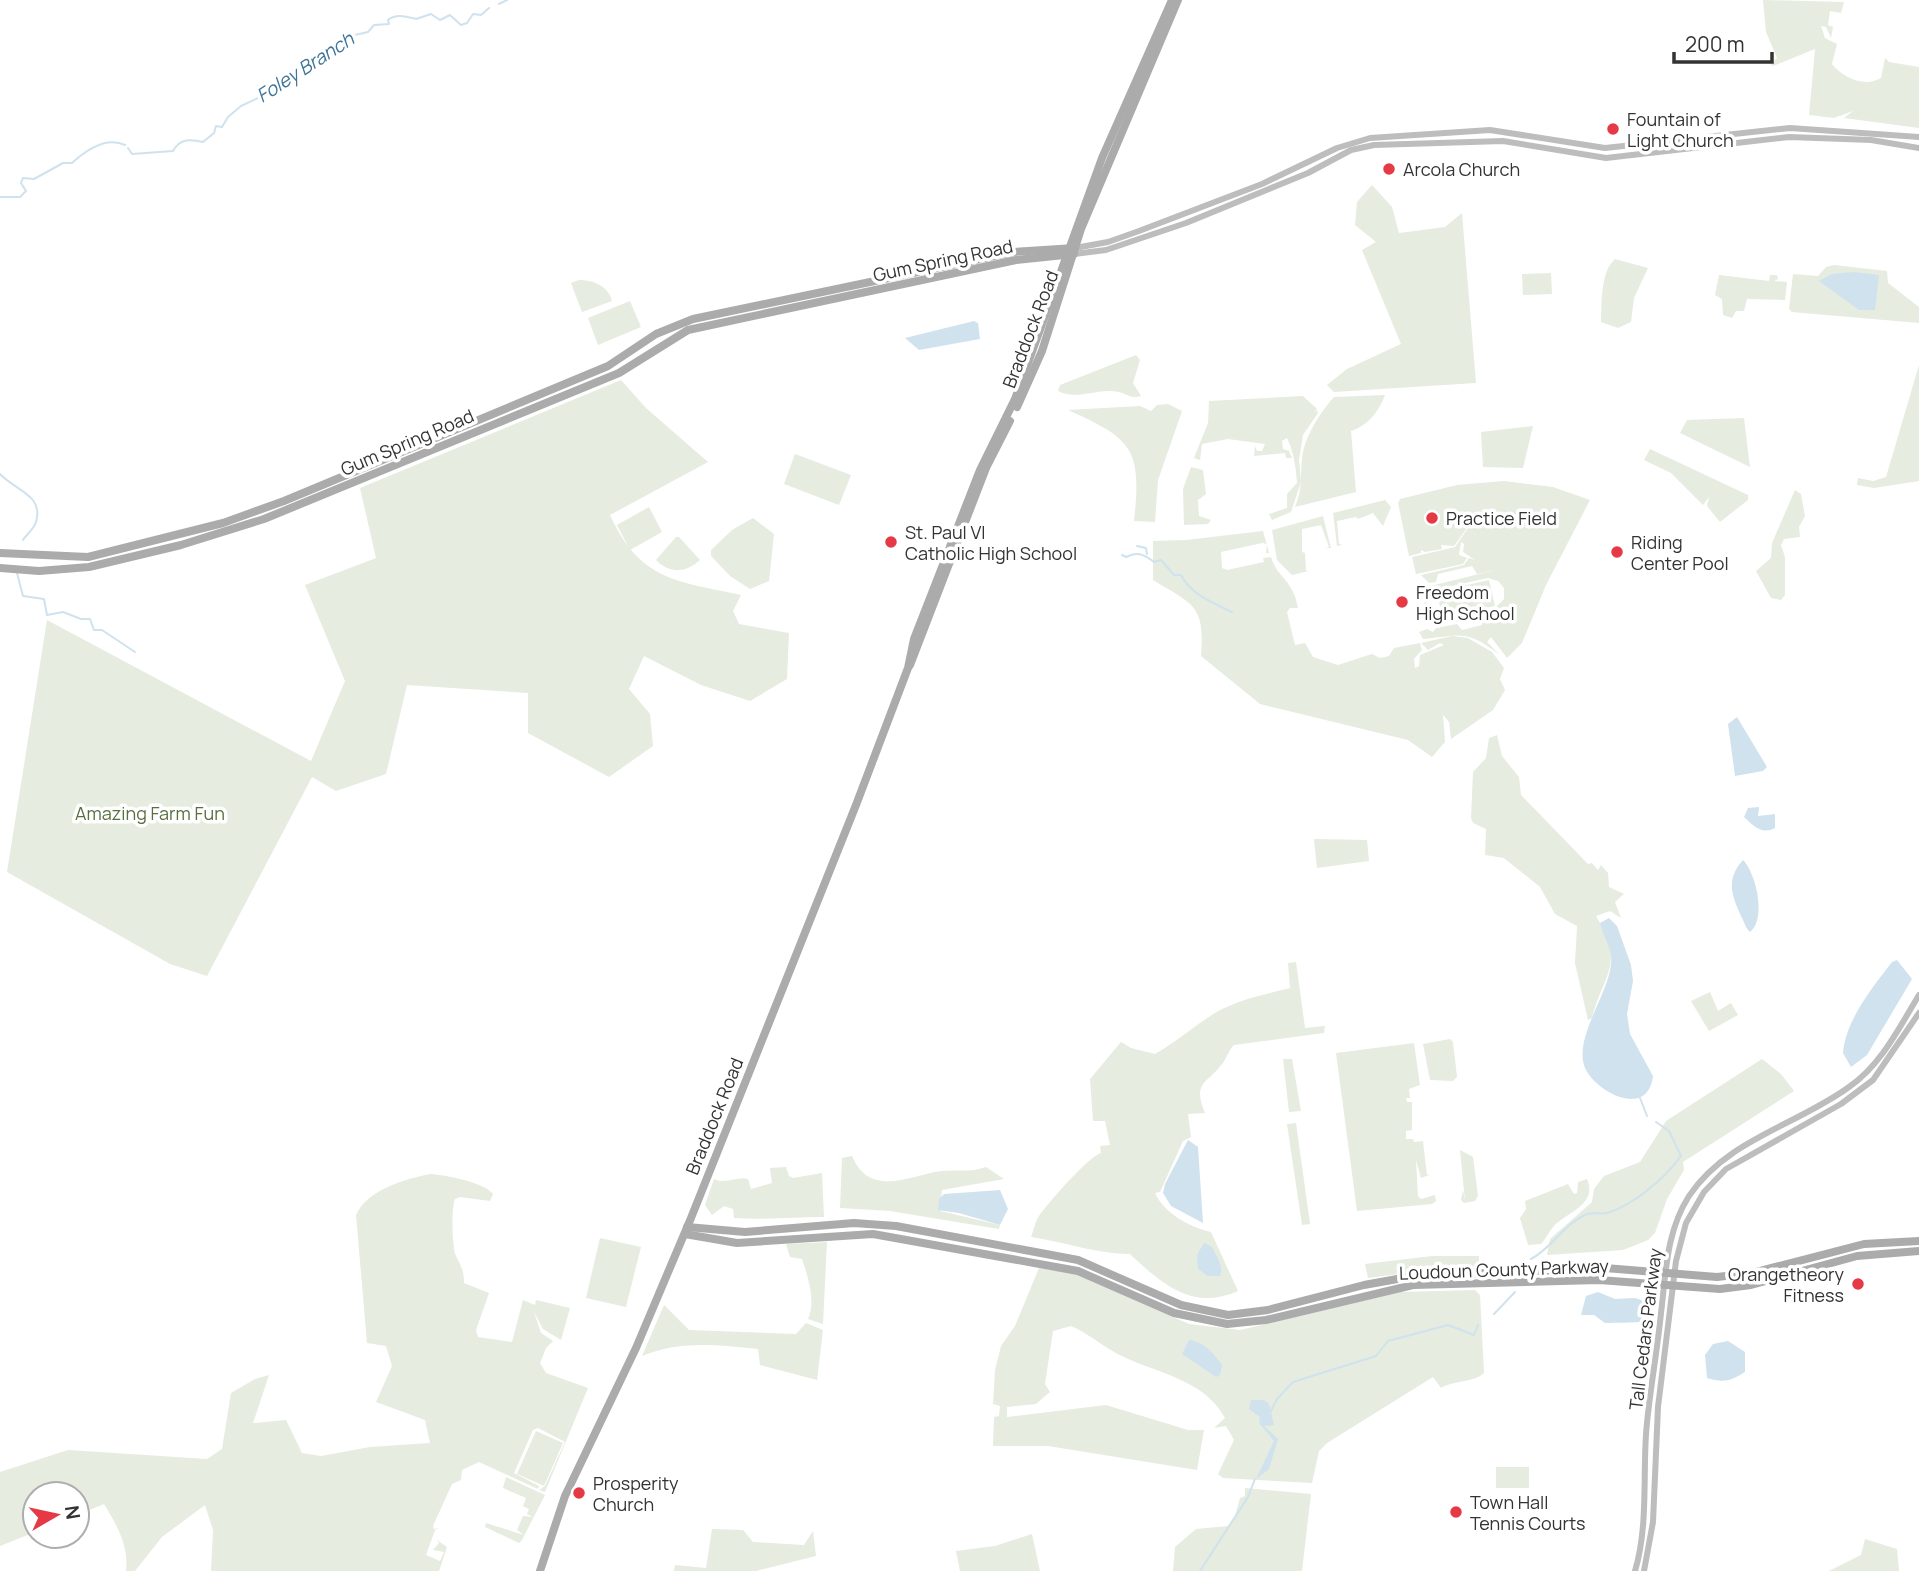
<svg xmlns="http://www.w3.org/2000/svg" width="1919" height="1571" font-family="Manrope,sans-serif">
<rect width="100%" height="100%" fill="#fff"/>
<g fill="#e6ecdf" fill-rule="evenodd">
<path d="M1763,0L1844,2L1841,13L1830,11L1828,25L1833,27L1831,38L1826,27L1821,26L1825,38L1837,44L1832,64C1842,77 1864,88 1881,78L1885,58L1889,62L1919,67V128L1844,118L1853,111L1834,118L1809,115L1815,49L1773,66L1770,64L1777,58L1766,32Z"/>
<path d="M1372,185L1392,207L1399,233L1445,227L1462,213L1476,383L1334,392L1327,385L1347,369L1401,344L1362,250L1376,242L1355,225L1357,202Z"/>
<path d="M1615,259L1648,268L1634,298L1631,322L1618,328L1601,322C1602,304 1600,272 1615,259Z"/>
<path d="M1834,265L1887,271L1888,283L1919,307V323L1792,312L1789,309L1793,274L1818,276L1826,267Z"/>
<path d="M1551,273L1552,294L1523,295L1522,274Z"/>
<path d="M1719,275L1769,281L1770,275H1777L1778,279L1774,281L1787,282L1785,300L1747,299L1744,311H1736L1732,318L1723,315L1722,299L1715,295Z"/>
<path d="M579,280C594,280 608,286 612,301L582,312L571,283Z"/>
<path d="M630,301L641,327L598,345L588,318Z"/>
<path d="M1136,355L1140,360L1133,383L1141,396C1131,399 1129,395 1119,392C1098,387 1078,401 1058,391L1060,385Z"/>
<path d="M1919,365V481L1874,488L1857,485L1858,478L1873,481L1886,477Z"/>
<path d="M621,380L646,408L708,462L610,515C640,581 677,581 741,595L733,611L739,624L789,633L787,679L750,701L701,685L644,656L629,689L650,714L653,746L609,777L528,733V693L407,685L386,774L336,791L312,777L207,976L170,964L7,872L47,620L311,761L345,681L305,585L376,558L360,488Z"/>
<path d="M1385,395C1379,411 1369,425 1351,431L1356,492L1295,507C1303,487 1300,479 1302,459C1304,437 1320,413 1334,397Z"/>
<path d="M1303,396L1317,409L1313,413L1317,410L1318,413L1303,435L1299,460L1301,482L1291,512L1272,520L1269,514L1287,508V494L1297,483C1296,466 1293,450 1287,438L1282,441L1283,449L1289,451L1292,458H1286L1285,453L1254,456L1255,446L1257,451H1262L1265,444L1228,439L1202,444L1200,460L1194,458L1208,423L1209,401Z"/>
<path d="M1168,404L1182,411L1158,480L1155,522L1134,521C1142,449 1133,439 1068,410L1140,406L1151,411L1157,405Z"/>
<path d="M1744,418L1750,467L1680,433L1687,420Z"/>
<path d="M1533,426L1523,468L1483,467L1481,432Z"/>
<path d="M1650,449L1748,495V500L1720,522L1707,506L1709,497L1703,505L1671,473L1644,460Z"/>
<path d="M795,454L851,475L839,505L784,484Z"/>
<path d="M1191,467L1203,470L1206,494L1198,500L1199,516L1211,520L1208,524L1184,525L1183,489Z"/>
<path d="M1504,481L1553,487L1590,500L1546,585L1522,643L1507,658L1491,637L1487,642L1500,655C1466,629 1462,635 1423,639L1419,632L1427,629L1433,632L1436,628L1457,624L1462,630L1482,625V620H1488V616L1494,613C1472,617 1437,634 1423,610L1426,592L1423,588L1499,569L1477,574L1472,566L1438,574L1436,582L1429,583L1421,575L1464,565L1469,558L1475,560L1463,552L1464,544L1461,542L1459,555L1467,558L1463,564L1416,574L1412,557L1455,547L1470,525L1495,510L1472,521L1454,546L1441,545L1442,549L1425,552L1421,550V553L1409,556L1398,503L1400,499L1457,485ZM1488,578L1498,581L1504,588V599L1495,608L1444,619L1435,617L1428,610L1427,599L1438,589Z"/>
<path d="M1795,490L1801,494L1805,516L1799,527L1800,537L1784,539L1781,545L1785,557V595L1781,600L1771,598L1756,571L1771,558L1772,543Z"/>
<path d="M1385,500L1391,507L1383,526L1373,513L1358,519L1356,517L1337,521L1339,544L1342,545L1337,546L1333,513Z"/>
<path d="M649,507L662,532L630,550L617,525Z"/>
<path d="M1323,516L1331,548H1326L1329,547L1321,525L1302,529V552L1305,553L1306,571H1309L1292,575L1277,560L1272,530Z"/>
<path d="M753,518L774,534L769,581L750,589L730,576L711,556V550L732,530Z"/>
<path d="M1263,531L1269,553H1266L1267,544L1262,543L1221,552L1222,568L1227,570L1264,562L1263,558L1271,557C1277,578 1293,579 1298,608H1290L1287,612L1295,645L1305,643L1313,657L1338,665L1372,654L1380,658L1389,656L1394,648L1420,643L1422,650L1414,659L1415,668L1419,666L1420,655L1444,645L1440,643L1428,650L1421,643L1452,636L1468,638L1492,652L1504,668L1500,679L1505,690L1493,710L1451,739L1449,722L1443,715L1445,742L1432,757L1408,740L1260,704L1201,656C1205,605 1194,605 1153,580V541L1186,540Z"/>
<path d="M676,537H679L700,560C686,573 670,574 656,560Z"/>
<path d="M1489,580L1495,606L1442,617L1437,592Z"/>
<path d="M1497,735L1502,756L1519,777L1521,795L1588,864L1592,863L1598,870L1601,865L1608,873L1609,887L1624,894L1615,902L1621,918L1610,911L1596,916C1626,965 1603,974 1592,1018L1588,1020L1575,963L1577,926L1555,914L1540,887L1504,858L1485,855L1486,829L1473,823L1471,818L1473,772L1486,758L1489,738Z"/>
<path d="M1314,839L1367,840L1369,861L1317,868Z"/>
<path d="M1296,962L1305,1028L1325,1026L1324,1033L1234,1045C1228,1051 1227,1058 1222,1064C1207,1084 1192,1082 1205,1113L1188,1114L1191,1137L1183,1141L1160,1192L1155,1193C1164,1213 1189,1227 1211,1232L1238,1291C1193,1311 1163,1285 1130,1254C1097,1254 1065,1242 1031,1237C1034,1230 1035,1222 1039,1216C1049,1202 1088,1157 1101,1153L1100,1146L1110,1145L1105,1121H1093L1090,1079L1121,1042L1131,1048L1155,1054C1178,1041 1199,1022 1220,1010C1242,999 1266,994 1290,988L1288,963Z"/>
<path d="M1710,992L1718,1011L1731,1003L1738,1015L1709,1031L1691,1001Z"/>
<path d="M1450,1039L1453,1042L1457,1077L1453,1081L1430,1080L1423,1044Z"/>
<path d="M1414,1043L1420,1085L1409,1089L1410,1098H1406L1407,1102H1412V1130L1406,1131V1139H1413L1414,1142L1423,1141L1427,1175L1432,1174L1421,1178L1416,1160L1418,1196L1421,1199L1435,1195L1436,1201L1432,1204L1357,1211L1336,1053Z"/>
<path d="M1283,1059H1292L1301,1111L1289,1112Z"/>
<path d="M1762,1059L1781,1074L1794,1091L1683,1162L1684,1170L1667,1199L1655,1233L1648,1240L1623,1250L1547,1255L1550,1239L1592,1202L1594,1189L1604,1176L1640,1162L1666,1121Z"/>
<path d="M1296,1123L1310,1224L1302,1225L1287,1124Z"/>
<path d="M1460,1150L1473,1157L1478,1196L1475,1201L1464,1203L1461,1200L1463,1190L1465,1201Z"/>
<path d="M852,1156C870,1199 911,1175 941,1171C957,1169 970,1173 986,1167L1004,1179L942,1190L940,1211L1000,1225L999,1229L890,1211L840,1208L842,1158Z"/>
<path d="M786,1167L789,1176L793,1178L822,1173L824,1217C794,1217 765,1220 734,1218L733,1209L724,1206L712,1215L705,1205L714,1179C727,1185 737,1176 748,1179L751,1189L772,1183L770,1168Z"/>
<path d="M430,1174C445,1175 484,1182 493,1194L490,1201L460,1197L455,1199C451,1208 452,1248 456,1256C461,1267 464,1270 464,1283L489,1293L476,1330L478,1337L512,1342L523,1300L535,1305L536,1300L570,1308L561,1340L543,1329L534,1312L541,1333L553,1341L546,1348L540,1363L546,1373L588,1388L545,1492L539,1490L545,1486L565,1442L538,1428L533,1430L514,1473L539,1486L538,1489L479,1462L462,1470L461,1480L452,1484L433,1526L434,1529L439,1528L435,1530L426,1555L440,1561L444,1552L433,1550L439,1543L437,1540L447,1547L439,1571H211L213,1530L205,1505L162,1537L135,1571H126C129,1546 117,1525 104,1504L77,1515V1494H35V1532L0,1546V1472L68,1450L207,1459L222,1449L231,1393L255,1379L269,1375L253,1423L286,1420L302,1453L321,1456L370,1447L430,1443L425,1420L376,1402L392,1366L386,1346L367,1343L356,1215C367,1190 405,1179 430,1174Z"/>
<path d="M1587,1179C1598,1205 1567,1212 1554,1226C1549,1231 1546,1239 1541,1244L1528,1245L1520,1218L1526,1209L1525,1201L1568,1184L1574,1194L1577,1193L1578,1182Z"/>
<path d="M600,1238L641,1247L626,1307L586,1298Z"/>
<path d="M827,1242L823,1324L808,1319C816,1301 808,1277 802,1259L790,1257L786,1244Z"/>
<path d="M1432,1256H1479V1270L1422,1271L1368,1278L1365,1264Z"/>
<path d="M1039,1268L1073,1273L1189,1324L1240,1330L1400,1292L1475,1290L1480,1295L1484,1373C1473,1383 1454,1380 1441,1388L1433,1377L1327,1443L1319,1451L1312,1483L1223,1478L1218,1474L1234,1440L1226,1426L1214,1428L1225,1418C1203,1377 1152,1373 1114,1352C1099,1343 1087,1333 1071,1326L1053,1331L1045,1384L1050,1392L1036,1404L1007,1407V1417L1106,1405L1188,1430H1204L1197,1470L1048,1446H993L994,1417L999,1416L1000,1406L993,1404L995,1370L1001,1346L1015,1326Z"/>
<path d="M664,1305L689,1330L796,1334L806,1323L823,1330L817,1380L760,1365L758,1349C717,1345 681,1340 642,1356Z"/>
<path d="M536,1431L563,1443L544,1486L517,1474Z"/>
<rect x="1496" y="1467" width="33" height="21"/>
<path d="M506,1477L545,1495L522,1540L519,1543L485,1527L486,1523L524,1535L517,1530L523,1516L533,1517L527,1514L529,1509L523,1506L526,1498L503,1488Z"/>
<path d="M1245,1488L1311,1494L1302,1571H1173L1175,1547L1196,1529L1228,1526L1235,1516L1240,1498L1245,1496Z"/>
<path d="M712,1529L743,1530L753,1542L804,1545L813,1531L816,1556L756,1571H674L675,1565L706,1568Z"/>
<path d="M1032,1534L1040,1571H960L956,1551L995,1546Z"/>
<path d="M1865,1539L1897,1549L1899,1571H1829L1861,1555Z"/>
</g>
<g fill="#cfe2ee">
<path d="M1854,272L1879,275L1875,310H1859L1819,281L1832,274Z"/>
<path d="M974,321L978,323L980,339L919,350L905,338Z"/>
<path d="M1737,717L1767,767L1763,771L1735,776L1728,724Z"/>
<path d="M1759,807L1758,816L1775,814V828C1761,835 1754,826 1744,817L1748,808Z"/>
<path d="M1743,860C1756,873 1767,919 1750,932C1745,927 1745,924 1742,918C1732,896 1725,880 1743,860Z"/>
<path d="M1609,918L1617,926L1631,965L1633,981L1627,1014L1630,1034L1653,1076C1648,1118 1599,1094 1586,1070C1571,1041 1609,994 1611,964C1613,949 1603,937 1600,923Z"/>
<path d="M1897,960L1912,979L1867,1055L1851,1067L1843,1053C1846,1019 1873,987 1892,962Z"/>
<path d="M1188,1140L1198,1147L1203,1223L1171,1206L1163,1193L1165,1184Z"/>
<path d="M1000,1190L1008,1209L1000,1225L959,1213L938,1210L939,1199L944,1194Z"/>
<path d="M1204,1243L1211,1246C1216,1255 1224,1266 1220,1276H1208L1198,1269L1197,1255Z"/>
<path d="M1598,1292L1615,1299L1635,1298L1644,1301L1649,1308L1648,1320C1642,1324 1616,1322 1605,1323L1594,1315H1581L1586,1296Z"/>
<path d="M1189,1340C1203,1341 1214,1354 1222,1365L1220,1375L1216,1377L1182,1354Z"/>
<path d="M1728,1341L1745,1352V1372C1731,1381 1723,1383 1707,1378L1705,1355L1713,1344Z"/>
<path d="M1251,1400H1264L1269,1404L1274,1425L1264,1426L1278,1439L1269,1469L1256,1479L1274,1441L1259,1423L1260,1417L1249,1409Z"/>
</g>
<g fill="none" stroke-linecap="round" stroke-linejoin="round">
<g stroke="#cfe2ee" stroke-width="2">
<path d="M499,4L507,0"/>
<path d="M128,148L132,154L173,151C180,138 191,139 203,142L214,133L216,126L222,127L228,117L241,106L271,92L285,76L310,69L337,48L346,37L368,32L374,25L389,24L388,20C397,13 407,17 416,19L431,14L440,20L450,15L461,25L467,23L473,14L481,15L489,8"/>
<path d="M0,197H20L26,191L21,183L23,178L34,179L63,163H72C85,151 106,136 125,145"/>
<path d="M0,474C16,491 44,495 36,522C34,529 26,535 23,540"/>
<path d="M1137,546L1146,548L1147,554"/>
<path d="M1122,555L1126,557C1138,551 1145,555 1154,562L1161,560L1174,575H1181C1191,595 1214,603 1232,612"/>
<path d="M17,573L23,596L44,599L47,615L63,612L81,619H90L94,630H102L135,652"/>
<path d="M1640,1098L1647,1116"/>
<path d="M1531,1259C1552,1248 1563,1225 1585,1215C1592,1211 1600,1215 1607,1213C1634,1205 1665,1178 1681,1156L1669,1131L1656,1122"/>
<path d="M1494,1314L1515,1292"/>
<path d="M1270,1413L1277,1399L1293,1382L1376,1356L1388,1341L1448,1325L1474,1335L1478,1325"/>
<path d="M1200,1571L1248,1497L1255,1479"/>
</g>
<g stroke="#bdbdbd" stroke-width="6">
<path d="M1075,248L1108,242L1139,231L1262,184L1337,148L1370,138L1490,130L1605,148L1790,128L1919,137"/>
<path d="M1074,254L1106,250L1186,223L1308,173L1351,150L1374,145L1503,141L1606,158L1789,137L1871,140L1919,148"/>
<path d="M1635,1571C1648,1527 1643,1480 1646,1434C1649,1394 1657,1354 1661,1313C1666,1273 1666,1232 1689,1196C1726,1140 1797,1125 1849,1087C1881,1065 1899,1028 1919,995"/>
<path d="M1644,1571L1653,1522L1658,1407L1676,1261L1686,1223L1704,1192L1726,1169L1841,1104L1873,1080L1919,1013"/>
</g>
<g stroke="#ababab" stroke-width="8">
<path d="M1017,407L1042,351L1081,229L1178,0"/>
<path d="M0,553L88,557L223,523L284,501L608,366L656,334L693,319L1013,252L1075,248"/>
<path d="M0,568L39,571L89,567L181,545L264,519L619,373L688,330L1016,260L1074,254"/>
<path d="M910,665L986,468L1010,421"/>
<path d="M687,1227L745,1232L854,1223L896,1226L1078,1260L1181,1305L1228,1315L1268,1310L1364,1285L1414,1276L1605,1268L1717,1277L1752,1273L1864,1244L1919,1241"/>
<path d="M685,1234L737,1243L873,1234L1078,1271L1174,1313L1227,1324L1266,1320L1413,1285L1599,1280L1720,1289L1751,1285L1857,1256L1919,1251"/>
<path d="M540,1571L565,1496L636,1348L691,1218L856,805L908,668L914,639L980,470L1015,399L1102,158L1172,0"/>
</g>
</g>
<g fill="#e63946" stroke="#fff" stroke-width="2.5">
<circle cx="1613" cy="129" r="7"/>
<circle cx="1389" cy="169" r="7"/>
<circle cx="1432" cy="518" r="7"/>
<circle cx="891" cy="542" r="7"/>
<circle cx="1617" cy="552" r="7"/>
<circle cx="1402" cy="602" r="7"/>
<circle cx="1858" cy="1284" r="7"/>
<circle cx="579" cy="1493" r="7"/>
<circle cx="1456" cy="1512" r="7"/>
</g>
<g text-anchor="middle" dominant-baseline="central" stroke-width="7" stroke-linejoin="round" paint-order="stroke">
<g font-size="18" fill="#333" stroke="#fff" text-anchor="start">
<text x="1627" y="119">Fountain of<tspan x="1627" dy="21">Light Church</tspan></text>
<text x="1403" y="169">Arcola Church</text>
<text x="1446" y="518">Practice Field</text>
<text x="905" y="532">St. Paul VI<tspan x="905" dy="21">Catholic High School</tspan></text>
<text x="1631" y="542">Riding<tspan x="1631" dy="21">Center Pool</tspan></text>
<text x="1416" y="592">Freedom<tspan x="1416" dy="21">High School</tspan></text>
<text x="1844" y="1274" text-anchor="end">Orangetheory<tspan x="1844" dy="21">Fitness</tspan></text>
<text x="593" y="1483">Prosperity<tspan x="593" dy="21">Church</tspan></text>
<text x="1470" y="1502">Town Hall<tspan x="1470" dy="21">Tennis Courts</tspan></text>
</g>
<g font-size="18" fill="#333" stroke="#fff">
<text transform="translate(943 260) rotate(-12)">Gum Spring Road</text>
<text transform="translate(1030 329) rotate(-69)">Braddock Road</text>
<text transform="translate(407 442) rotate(-23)">Gum Spring Road</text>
<text transform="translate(714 1116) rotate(-68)">Braddock Road</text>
<text transform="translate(1504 1269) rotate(-2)">Loudoun County Parkway</text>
<text transform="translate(1645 1329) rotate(-83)">Tall Cedars Parkway</text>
</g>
<g font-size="18" fill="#56703f" stroke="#fff">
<text x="150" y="813">Amazing Farm Fun</text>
</g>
<g font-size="19" font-style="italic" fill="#3f7597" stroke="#fff">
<text transform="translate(305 67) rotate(-33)">Foley Branch</text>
</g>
</g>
<g transform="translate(56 1515) rotate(81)"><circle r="33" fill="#ffffff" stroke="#adadad" stroke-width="2"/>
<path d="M0-5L12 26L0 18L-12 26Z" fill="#e63946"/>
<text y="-10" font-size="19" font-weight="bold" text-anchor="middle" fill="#333333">N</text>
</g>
<path d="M1674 52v10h98v-10" fill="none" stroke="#333333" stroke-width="3.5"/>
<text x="1685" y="52" font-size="21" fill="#333333" stroke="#ffffff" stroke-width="5" paint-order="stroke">200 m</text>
</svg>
